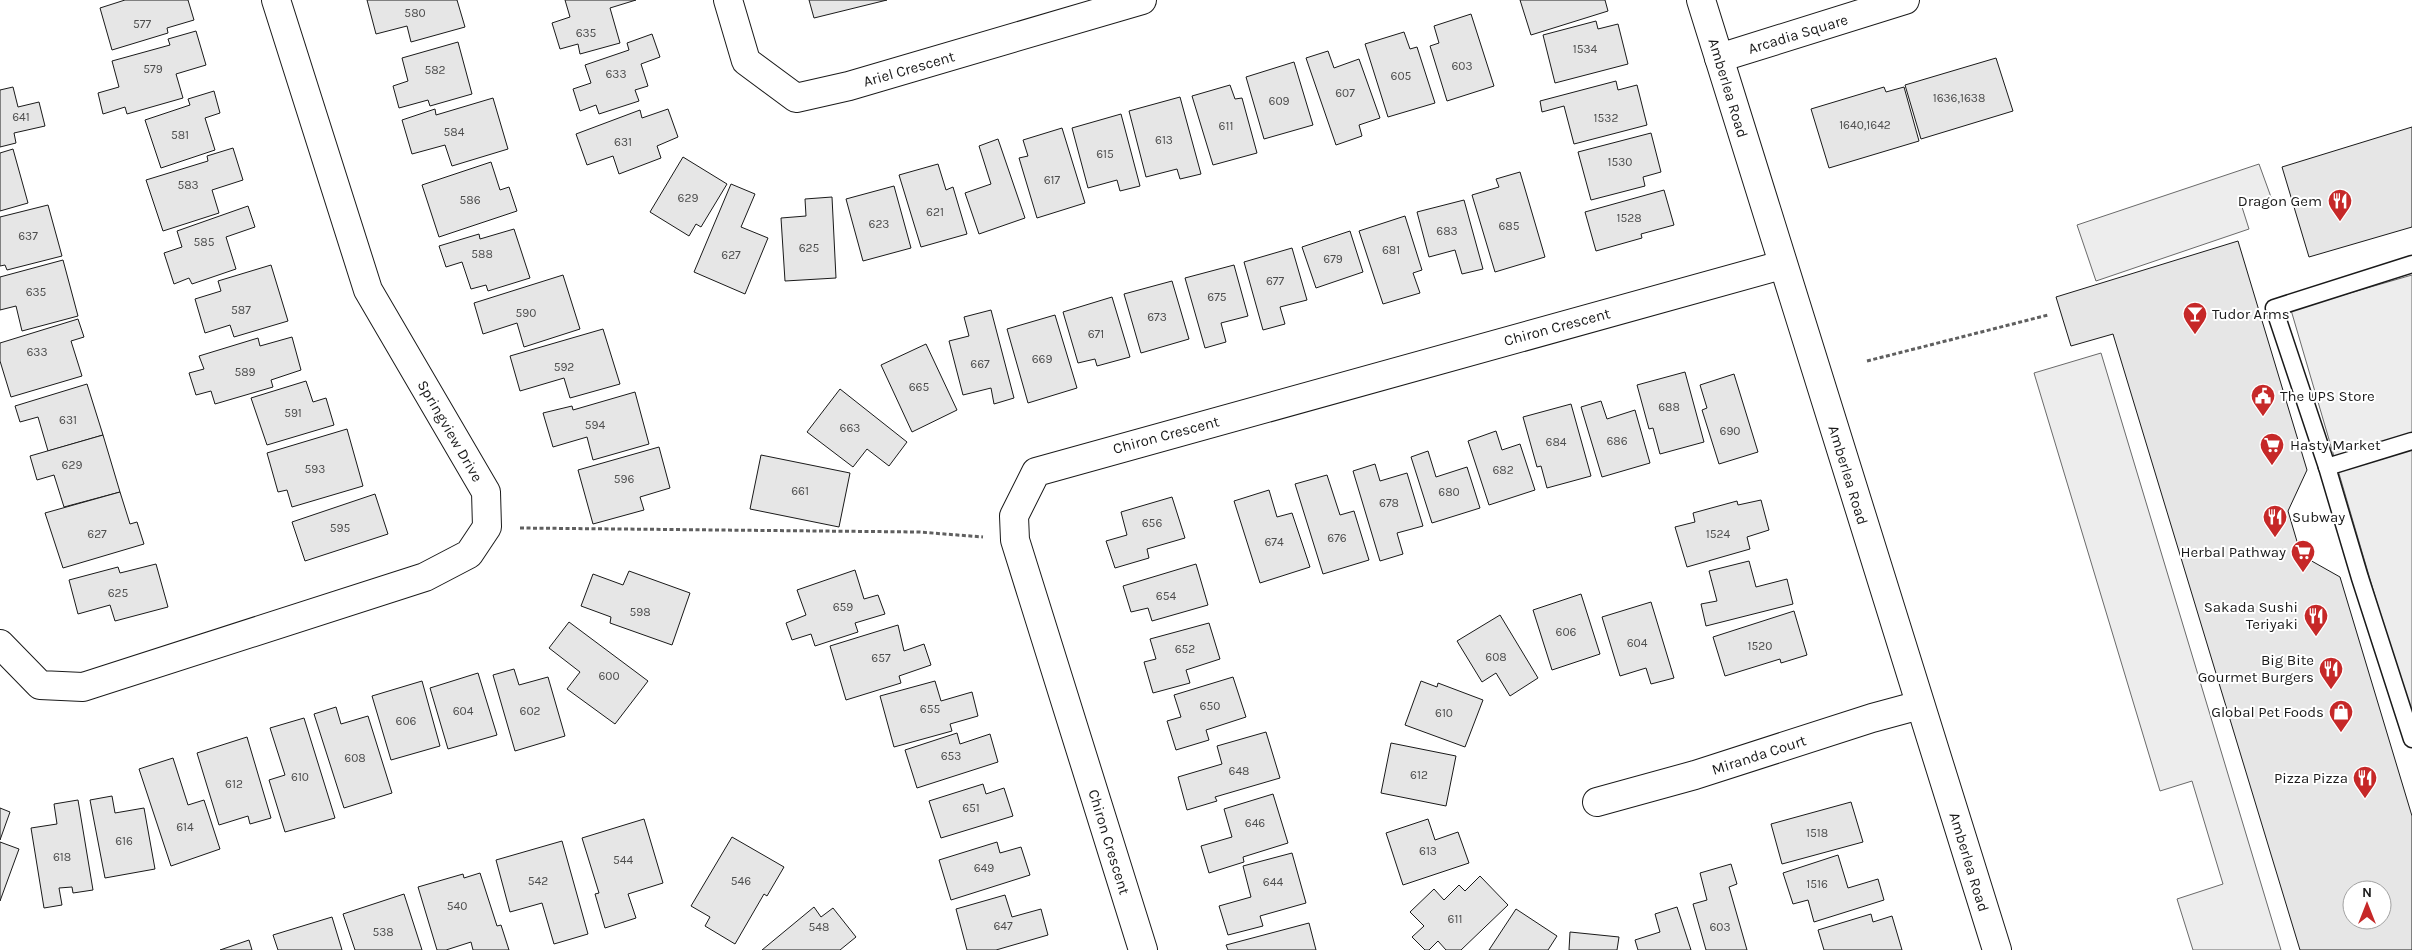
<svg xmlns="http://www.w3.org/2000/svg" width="2412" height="950" font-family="Karla,sans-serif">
<rect width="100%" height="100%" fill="#fff"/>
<g fill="#ededed" stroke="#6a6a6a">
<path d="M2259,164L2271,197L2242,207L2249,229L2096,281L2077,225Z"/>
<path d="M2412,275V722L2291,310Z"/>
<path d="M2101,353L2281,950H2193L2177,899L2223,884L2192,781L2160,791L2034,373Z"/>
</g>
<g fill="#e6e6e6" stroke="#1a1a1a" fill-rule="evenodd">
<path d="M125,0H188L194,20L167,28L168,33L112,50L100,8Z"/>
<path d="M367,0H457L465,27L411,42L407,26L376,34Z"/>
<path d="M565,0H636L610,8L620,43L580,54L578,44L560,49L552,23L570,17Z"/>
<path d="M809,0H887L814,18Z"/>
<path d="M1520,0H1605L1608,11L1531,35Z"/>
<path d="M1471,14L1494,86L1447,101L1430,46L1439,43L1434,26Z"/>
<path d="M1596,21L1598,29L1618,24L1628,64L1555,83L1543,35Z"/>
<path d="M196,31L206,65L176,74L183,98L127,114L125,107L103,114L98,93L119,87L112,61L170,45L168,39Z"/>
<path d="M1404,32L1410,49L1417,47L1435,103L1388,117L1365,44Z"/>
<path d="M652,34L660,57L641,64L648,86L635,90L639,101L599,114L596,105L580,111L573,89L591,83L585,65L629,50L627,43Z"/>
<path d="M458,42L472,94L430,106L428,100L399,108L393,86L408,81L402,58Z"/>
<path d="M1328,51L1334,68L1359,59L1380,118L1359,125L1362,136L1336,145L1306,58Z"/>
<path d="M1996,58L2013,111L1921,139L1905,85Z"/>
<path d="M1294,62L1313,125L1264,139L1246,77Z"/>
<path d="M1616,81L1618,90L1637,85L1647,125L1574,144L1564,106L1542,112L1540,101Z"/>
<path d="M1230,85L1235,99L1242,98L1257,153L1213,165L1192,96Z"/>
<path d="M13,87L18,107L39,102L45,126L14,133L16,143L0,147V90Z"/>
<path d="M1884,87L1886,92L1904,87L1919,141L1829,168L1811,109Z"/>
<path d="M214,91L220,113L205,118L215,150L161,168L145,120L190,105L188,99Z"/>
<path d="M1180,97L1201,174L1180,179L1177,169L1146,177L1129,111Z"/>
<path d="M493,98L508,149L452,166L445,145L412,154L402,120L435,109L436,115Z"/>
<path d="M668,109L678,137L657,146L661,158L619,174L613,156L587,165L576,134L640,110L642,118Z"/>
<path d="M1121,114L1140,186L1120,191L1117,180L1088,188L1072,128Z"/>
<path d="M2412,127V227L2309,257L2282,167Z"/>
<path d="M1062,128L1085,203L1037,218L1019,158L1028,156L1023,140Z"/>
<path d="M1651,133L1661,172L1643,177L1645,186L1591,200L1578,152Z"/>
<path d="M998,139L1025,218L979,234L965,193L991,184L979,146Z"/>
<path d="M233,148L243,180L212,190L219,213L163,231L146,180L208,161L207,156Z"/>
<path d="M13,149L28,203L0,211V153Z"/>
<path d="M683,157L727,184L701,227L696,224L689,236L650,212Z"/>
<path d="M491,162L500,190L509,187L517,211L439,237L422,185Z"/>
<path d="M938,164L946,190L953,187L967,234L921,247L899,175Z"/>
<path d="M1520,172L1545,257L1495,272L1472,195L1499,187L1496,179Z"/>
<path d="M731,184L755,194L741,227L768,238L745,294L694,272Z"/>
<path d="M894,186L911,248L863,261L846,199Z"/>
<path d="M1664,190L1674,225L1641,234L1642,238L1596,251L1585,212Z"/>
<path d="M832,197L836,278L785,281L781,218L806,216L805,199Z"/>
<path d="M1464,200L1483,269L1462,274L1455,250L1429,257L1417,212Z"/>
<path d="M48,205L62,256L7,270L5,265L0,266V217Z"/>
<path d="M248,206L255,227L226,237L236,269L192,284L189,278L174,284L164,253L182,247L177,231Z"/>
<path d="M1405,216L1422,270L1413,273L1420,293L1383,304L1359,231Z"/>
<path d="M514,229L530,278L488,291L486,285L471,289L462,262L446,267L439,246L479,234L480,239Z"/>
<path d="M1350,231L1363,272L1316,288L1302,247Z"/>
<path d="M2238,241L2307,470L2288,511L2301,555L2340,577L2412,816V950H2300L2113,334L2071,346L2056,297ZM2352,890H2382V920H2352Z"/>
<path d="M1292,248L1307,300L1280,307L1285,324L1263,330L1244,262Z"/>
<path d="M63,260L78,316L22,331L16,306L0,310V277Z"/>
<path d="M271,265L288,321L234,337L230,325L205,333L195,299L221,291L218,281Z"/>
<path d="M1234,265L1248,316L1221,323L1226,342L1205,348L1185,278Z"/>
<path d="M563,275L580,329L524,347L517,323L483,334L474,303Z"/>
<path d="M1172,281L1189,339L1141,353L1124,294Z"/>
<path d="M1112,297L1130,357L1097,366L1095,359L1078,363L1063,312Z"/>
<path d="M991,310L1014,398L994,404L991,388L963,395L949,341L969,336L964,317Z"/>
<path d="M1055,315L1077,388L1028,403L1007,329Z"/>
<path d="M78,319L84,337L71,341L82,376L11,397L0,361V343Z"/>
<path d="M603,329L620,384L570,398L564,378L520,391L510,356Z"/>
<path d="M292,337L301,370L271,380L273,387L215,404L211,391L196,395L189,373L204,369L199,356L258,338L260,346Z"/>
<path d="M926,344L957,410L912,432L881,365Z"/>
<path d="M1685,372L1704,442L1660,454L1653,428L1649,429L1637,385Z"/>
<path d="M1734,374L1758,452L1719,464L1702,410L1707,408L1700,385Z"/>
<path d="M306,381L313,402L326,398L334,425L267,445L251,398Z"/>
<path d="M87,384L103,435L48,451L38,417L20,422L15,406Z"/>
<path d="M840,389L907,442L889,466L867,449L853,467L807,432Z"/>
<path d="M635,392L649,444L593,460L587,437L553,447L543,413L572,406L573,410Z"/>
<path d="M1601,401L1607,419L1635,410L1650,463L1602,477L1581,407Z"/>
<path d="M1571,404L1591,476L1547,488L1541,466L1537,467L1523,417Z"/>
<path d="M347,429L363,486L292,507L287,490L278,492L267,453Z"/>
<path d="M1496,431L1502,450L1520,444L1535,490L1489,505L1468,441Z"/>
<path d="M103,435L120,492L64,507L54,475L37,480L30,456Z"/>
<path d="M659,447L670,488L640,497L644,510L593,524L578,470Z"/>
<path d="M1428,451L1436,477L1467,467L1480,508L1432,523L1411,457Z"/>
<path d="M761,455L850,473L839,527L750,509Z"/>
<path d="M1375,464L1380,481L1407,473L1423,526L1397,533L1403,554L1380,561L1353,471Z"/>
<path d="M1327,475L1340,515L1354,511L1369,560L1323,574L1295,484Z"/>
<path d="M1269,490L1277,517L1292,513L1310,567L1260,583L1234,501Z"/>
<path d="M120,492L130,524L137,522L144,544L63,568L45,513Z"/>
<path d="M375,494L388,534L305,561L292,522Z"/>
<path d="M1172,497L1185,538L1147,549L1149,558L1115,568L1106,541L1127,535L1121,512Z"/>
<path d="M1761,500L1769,530L1747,537L1750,549L1687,567L1675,527L1695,522L1693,513L1737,501L1738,505Z"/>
<path d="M1749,561L1756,587L1787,579L1793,604L1706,626L1701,604L1717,601L1709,571Z"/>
<path d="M156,564L168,607L115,621L110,605L78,614L69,580L118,567L120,573Z"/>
<path d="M1196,564L1208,605L1152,621L1148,608L1131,612L1123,586Z"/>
<path d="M855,570L864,599L878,595L885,614L855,623L858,632L815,646L811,634L792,640L786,623L806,615L797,590Z"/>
<path d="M629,571L690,593L672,645L610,623L611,617L581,606L593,574L623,585Z"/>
<path d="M1581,594L1600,654L1552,670L1533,610Z"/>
<path d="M1651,602L1674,678L1651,684L1646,668L1620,676L1602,617Z"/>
<path d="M1794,611L1807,655L1781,663L1780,659L1725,676L1713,637Z"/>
<path d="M1500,615L1538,678L1510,696L1496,673L1482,682L1457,641Z"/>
<path d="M569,622L648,681L615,724L567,689L580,672L549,648Z"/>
<path d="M1209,623L1220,659L1186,670L1190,683L1153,693L1144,662L1156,659L1150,639Z"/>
<path d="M898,625L904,651L924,644L931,665L899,676L901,683L846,700L830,646Z"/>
<path d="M514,669L519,685L548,677L565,736L515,751L493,675Z"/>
<path d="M478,673L497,735L448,749L430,688Z"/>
<path d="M1233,677L1246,717L1206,730L1209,740L1176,750L1167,721L1181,717L1174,695Z"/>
<path d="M422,681L440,746L391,760L372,696Z"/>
<path d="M935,681L941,701L972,692L978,716L950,724L952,731L894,747L880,696Z"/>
<path d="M1421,681L1437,687L1438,683L1483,700L1465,747L1405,725Z"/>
<path d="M336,707L341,724L368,716L392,793L344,808L314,714Z"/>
<path d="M304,718L335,818L285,832L269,780L285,775L270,728Z"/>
<path d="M1266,732L1280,778L1215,797L1217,801L1187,810L1178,777L1222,764L1217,746Z"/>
<path d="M957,733L960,744L990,734L998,762L917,788L905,750Z"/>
<path d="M247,737L271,818L250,824L248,816L219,825L197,753Z"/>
<path d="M1391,743L1456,756L1446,806L1381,793Z"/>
<path d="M173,758L188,805L204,800L220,849L171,866L139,769Z"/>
<path d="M983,784L986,794L1004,788L1013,816L941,838L929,801Z"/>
<path d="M1273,794L1288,843L1243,857L1244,862L1209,873L1201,846L1232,837L1224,809Z"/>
<path d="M112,796L115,813L144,808L155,869L105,878L90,800Z"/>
<path d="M78,800L93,890L73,893L72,887L59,888L62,905L44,908L31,828L57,824L54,804Z"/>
<path d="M1851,802L1863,842L1782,864L1771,824Z"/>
<path d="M0,808L10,812L0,840Z"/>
<path d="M644,819L663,883L628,894L636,918L605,928L595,894L599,893L582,838Z"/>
<path d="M1428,819L1435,840L1458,832L1469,863L1403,885L1386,833Z"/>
<path d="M732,837L784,867L767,896L764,894L735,944L705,926L710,917L691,906Z"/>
<path d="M562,841L588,934L554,944L542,903L510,912L496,860Z"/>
<path d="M0,842L19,849L0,901Z"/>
<path d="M997,842L1000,853L1021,847L1030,875L951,900L939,860Z"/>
<path d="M1292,853L1306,903L1260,916L1263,926L1228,935L1219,906L1251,897L1243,866Z"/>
<path d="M1838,855L1848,888L1878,879L1884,900L1814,922L1808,900L1793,904L1783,873Z"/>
<path d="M1731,864L1737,884L1729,887L1747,950H1706L1693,904L1707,900L1700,873Z"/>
<path d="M480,873L497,926L501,925L509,950H473L471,942L446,950H437L418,887L463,874L464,878Z"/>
<path d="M1480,876L1508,905L1461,950H1446L1438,941L1429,950H1425L1412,937L1424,926L1410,912L1434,889L1444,900L1459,885L1465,891Z"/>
<path d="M404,894L422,950H355L343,914Z"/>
<path d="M1005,895L1012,917L1041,909L1048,935L996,950H967L956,909Z"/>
<path d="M814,907L821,917L833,908L856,937L840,950H762Z"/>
<path d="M1677,907L1691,950H1638L1635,940L1660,932L1655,914Z"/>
<path d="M1516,909L1557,936L1548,950H1489Z"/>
<path d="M1871,914L1873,922L1892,916L1902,950H1824L1818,930Z"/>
<path d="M332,917L342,950H278L273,935Z"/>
<path d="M1309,923L1316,950H1228L1226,945Z"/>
<path d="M1570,932L1619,937L1617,950H1569Z"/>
<path d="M249,940L252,950H220Z"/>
</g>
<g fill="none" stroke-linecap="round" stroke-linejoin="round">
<defs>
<g id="service">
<path d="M2412,441L2327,467L2360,578L2412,739"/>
<path d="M2327,467L2274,308L2412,264"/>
</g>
<g id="minor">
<path d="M728,0L746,61L796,98L849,86L1142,0"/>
<path d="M1701,0L1997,950"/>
<path d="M1719,58L1905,0"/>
<path d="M0,644L40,685L83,687L425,577L469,554L487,527L486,492L368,290L276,0"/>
<path d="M1597,802L1695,775L1872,718L1920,705"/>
<path d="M1143,950L1015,540L1014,516L1036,472L1782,265"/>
</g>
</defs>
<use href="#service" stroke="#1a1a1a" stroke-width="19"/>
<use href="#minor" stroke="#1a1a1a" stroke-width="30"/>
<g stroke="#5f5f5f" stroke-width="3" stroke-dasharray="4 2.5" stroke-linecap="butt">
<path d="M1867,361L2048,315"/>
<path d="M520,528L919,532L983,537"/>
</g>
<use href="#service" stroke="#fff" stroke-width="16"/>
<use href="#minor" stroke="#fff" stroke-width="28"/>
</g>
<defs>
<symbol id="restaurant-pin" viewBox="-11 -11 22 30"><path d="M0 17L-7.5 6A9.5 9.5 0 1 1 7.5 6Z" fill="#c62828" stroke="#fff"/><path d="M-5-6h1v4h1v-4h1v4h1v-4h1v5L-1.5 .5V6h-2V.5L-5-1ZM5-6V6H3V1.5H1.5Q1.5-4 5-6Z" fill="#fff"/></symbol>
<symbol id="bar-pin" viewBox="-11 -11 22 30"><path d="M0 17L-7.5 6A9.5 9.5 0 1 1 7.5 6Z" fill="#c62828" stroke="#fff"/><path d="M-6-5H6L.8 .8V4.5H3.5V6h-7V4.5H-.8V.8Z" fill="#fff"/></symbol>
<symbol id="civic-pin" viewBox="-11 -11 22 30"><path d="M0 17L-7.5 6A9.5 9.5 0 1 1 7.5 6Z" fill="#c62828" stroke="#fff"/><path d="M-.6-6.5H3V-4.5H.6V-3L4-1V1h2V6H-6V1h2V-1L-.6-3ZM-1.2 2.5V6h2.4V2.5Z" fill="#fff"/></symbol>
<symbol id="supermarket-pin" viewBox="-11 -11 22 30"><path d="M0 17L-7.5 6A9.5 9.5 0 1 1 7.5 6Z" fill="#c62828" stroke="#fff"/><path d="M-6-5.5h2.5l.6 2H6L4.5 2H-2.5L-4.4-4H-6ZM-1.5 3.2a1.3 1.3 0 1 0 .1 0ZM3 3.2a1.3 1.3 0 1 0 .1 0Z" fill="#fff"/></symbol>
<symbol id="shop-pin" viewBox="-11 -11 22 30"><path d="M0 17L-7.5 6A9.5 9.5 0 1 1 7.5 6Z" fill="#c62828" stroke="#fff"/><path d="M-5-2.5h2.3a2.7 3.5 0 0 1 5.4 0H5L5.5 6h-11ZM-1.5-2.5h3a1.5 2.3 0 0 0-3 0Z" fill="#fff"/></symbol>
</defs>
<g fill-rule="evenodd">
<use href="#restaurant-pin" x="2326" y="187" width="28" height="38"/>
<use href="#bar-pin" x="2181" y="300" width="28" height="38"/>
<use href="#civic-pin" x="2249" y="382" width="28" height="38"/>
<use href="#supermarket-pin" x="2258" y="431" width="28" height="38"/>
<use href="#restaurant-pin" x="2261" y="503" width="28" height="38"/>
<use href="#supermarket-pin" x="2289" y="538" width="28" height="38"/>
<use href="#restaurant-pin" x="2302" y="602" width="28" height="38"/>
<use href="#restaurant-pin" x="2317" y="655" width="28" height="38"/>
<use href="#shop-pin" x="2327" y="698" width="28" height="38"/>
<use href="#restaurant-pin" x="2351" y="764" width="28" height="38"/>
</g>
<g text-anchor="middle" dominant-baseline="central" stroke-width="4" stroke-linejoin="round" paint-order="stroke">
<g font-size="12" fill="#4d4d4d">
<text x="415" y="13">580</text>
<text x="142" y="24">577</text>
<text x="586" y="33">635</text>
<text x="1585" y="49">1534</text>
<text x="1462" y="66">603</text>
<text x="153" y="69">579</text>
<text x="435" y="70">582</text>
<text x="616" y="74">633</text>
<text x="1401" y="76">605</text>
<text x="1345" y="93">607</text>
<text x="1959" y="98">1636,1638</text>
<text x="1279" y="101">609</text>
<text x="21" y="117">641</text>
<text x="1606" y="118">1532</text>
<text x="1865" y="125">1640,1642</text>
<text x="1226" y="126">611</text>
<text x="454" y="132">584</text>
<text x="180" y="135">581</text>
<text x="1164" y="140">613</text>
<text x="623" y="142">631</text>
<text x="1105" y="154">615</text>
<text x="1620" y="162">1530</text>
<text x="1052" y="180">617</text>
<text x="188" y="185">583</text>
<text x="688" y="198">629</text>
<text x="470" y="200">586</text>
<text x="935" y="212">621</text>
<text x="1629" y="218">1528</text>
<text x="879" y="224">623</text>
<text x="1509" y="226">685</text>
<text x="1447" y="231">683</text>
<text x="28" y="236">637</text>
<text x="204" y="242">585</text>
<text x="809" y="248">625</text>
<text x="1391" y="250">681</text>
<text x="482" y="254">588</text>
<text x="731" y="255">627</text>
<text x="1333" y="259">679</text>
<text x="1275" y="281">677</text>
<text x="36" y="292">635</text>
<text x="1217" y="297">675</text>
<text x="241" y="310">587</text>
<text x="526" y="313">590</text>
<text x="1157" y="317">673</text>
<text x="1096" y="334">671</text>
<text x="37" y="352">633</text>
<text x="1042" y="359">669</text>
<text x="980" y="364">667</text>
<text x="564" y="367">592</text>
<text x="245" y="372">589</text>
<text x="919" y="387">665</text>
<text x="1669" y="407">688</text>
<text x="293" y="413">591</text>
<text x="68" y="420">631</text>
<text x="595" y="425">594</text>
<text x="850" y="428">663</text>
<text x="1730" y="431">690</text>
<text x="1617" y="441">686</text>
<text x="1556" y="442">684</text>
<text x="72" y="465">629</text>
<text x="315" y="469">593</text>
<text x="1503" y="470">682</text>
<text x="624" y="479">596</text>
<text x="800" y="491">661</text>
<text x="1449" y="492">680</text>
<text x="1389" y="503">678</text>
<text x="1152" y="523">656</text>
<text x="340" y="528">595</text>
<text x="97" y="534">627</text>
<text x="1718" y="534">1524</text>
<text x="1337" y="538">676</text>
<text x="1274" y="542">674</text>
<text x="118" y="593">625</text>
<text x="1166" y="596">654</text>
<text x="843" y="607">659</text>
<text x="640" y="612">598</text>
<text x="1566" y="632">606</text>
<text x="1637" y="643">604</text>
<text x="1760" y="646">1520</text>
<text x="1185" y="649">652</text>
<text x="1496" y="657">608</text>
<text x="881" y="658">657</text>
<text x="609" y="676">600</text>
<text x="1210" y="706">650</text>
<text x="930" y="709">655</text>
<text x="463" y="711">604</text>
<text x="530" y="711">602</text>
<text x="1444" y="713">610</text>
<text x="406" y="721">606</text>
<text x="951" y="756">653</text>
<text x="355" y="758">608</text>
<text x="1239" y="771">648</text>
<text x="1419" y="775">612</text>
<text x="300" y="777">610</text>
<text x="234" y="784">612</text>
<text x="971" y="808">651</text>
<text x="1255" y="823">646</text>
<text x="185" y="827">614</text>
<text x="1817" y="833">1518</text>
<text x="124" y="841">616</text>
<text x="1428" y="851">613</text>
<text x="62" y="857">618</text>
<text x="623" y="860">544</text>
<text x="984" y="868">649</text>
<text x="538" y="881">542</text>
<text x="741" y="881">546</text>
<text x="1273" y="882">644</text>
<text x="1817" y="884">1516</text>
<text x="457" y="906">540</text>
<text x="1455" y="919">611</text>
<text x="1003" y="926">647</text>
<text x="819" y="927">548</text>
<text x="1720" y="927">603</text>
<text x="383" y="932">538</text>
</g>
<g font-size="15" fill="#1a1a1a" stroke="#fff">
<text transform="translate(1798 34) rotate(-17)">Arcadia Square</text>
<text transform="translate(909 69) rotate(-16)">Ariel Crescent</text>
<text transform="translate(1728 88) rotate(73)">Amberlea Road</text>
<text transform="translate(1557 327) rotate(-15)">Chiron Crescent</text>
<text transform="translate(450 431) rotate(60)">Springview Drive</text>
<text transform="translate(1166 435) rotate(-15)">Chiron Crescent</text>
<text transform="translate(1848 475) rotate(73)">Amberlea Road</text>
<text transform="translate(1759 755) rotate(-18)">Miranda Court</text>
<text transform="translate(1109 842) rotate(73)">Chiron Crescent</text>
<text transform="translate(1969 862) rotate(73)">Amberlea Road</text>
</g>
<g font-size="15" fill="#1a1a1a" stroke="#fff" text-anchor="end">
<text x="2322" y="201">Dragon Gem</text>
<text x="2212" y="314" text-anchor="start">Tudor Arms</text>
<text x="2280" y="396" text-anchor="start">The UPS Store</text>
<text x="2290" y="445" text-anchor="start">Hasty Market</text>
<text x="2292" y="517" text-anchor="start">Subway</text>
<text x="2286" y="552">Herbal Pathway</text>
<text x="2298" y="607">Sakada Sushi<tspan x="2298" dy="17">Teriyaki</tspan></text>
<text x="2314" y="660">Big Bite<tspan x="2314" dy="17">Gourmet Burgers</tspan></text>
<text x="2324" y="712">Global Pet Foods</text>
<text x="2348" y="778">Pizza Pizza</text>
</g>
</g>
<g transform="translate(2367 905)"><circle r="24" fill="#ffffff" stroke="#a3a3a3"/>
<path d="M0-4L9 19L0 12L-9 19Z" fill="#c62828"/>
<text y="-8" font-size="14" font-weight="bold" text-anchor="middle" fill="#1a1a1a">N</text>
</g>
</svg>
